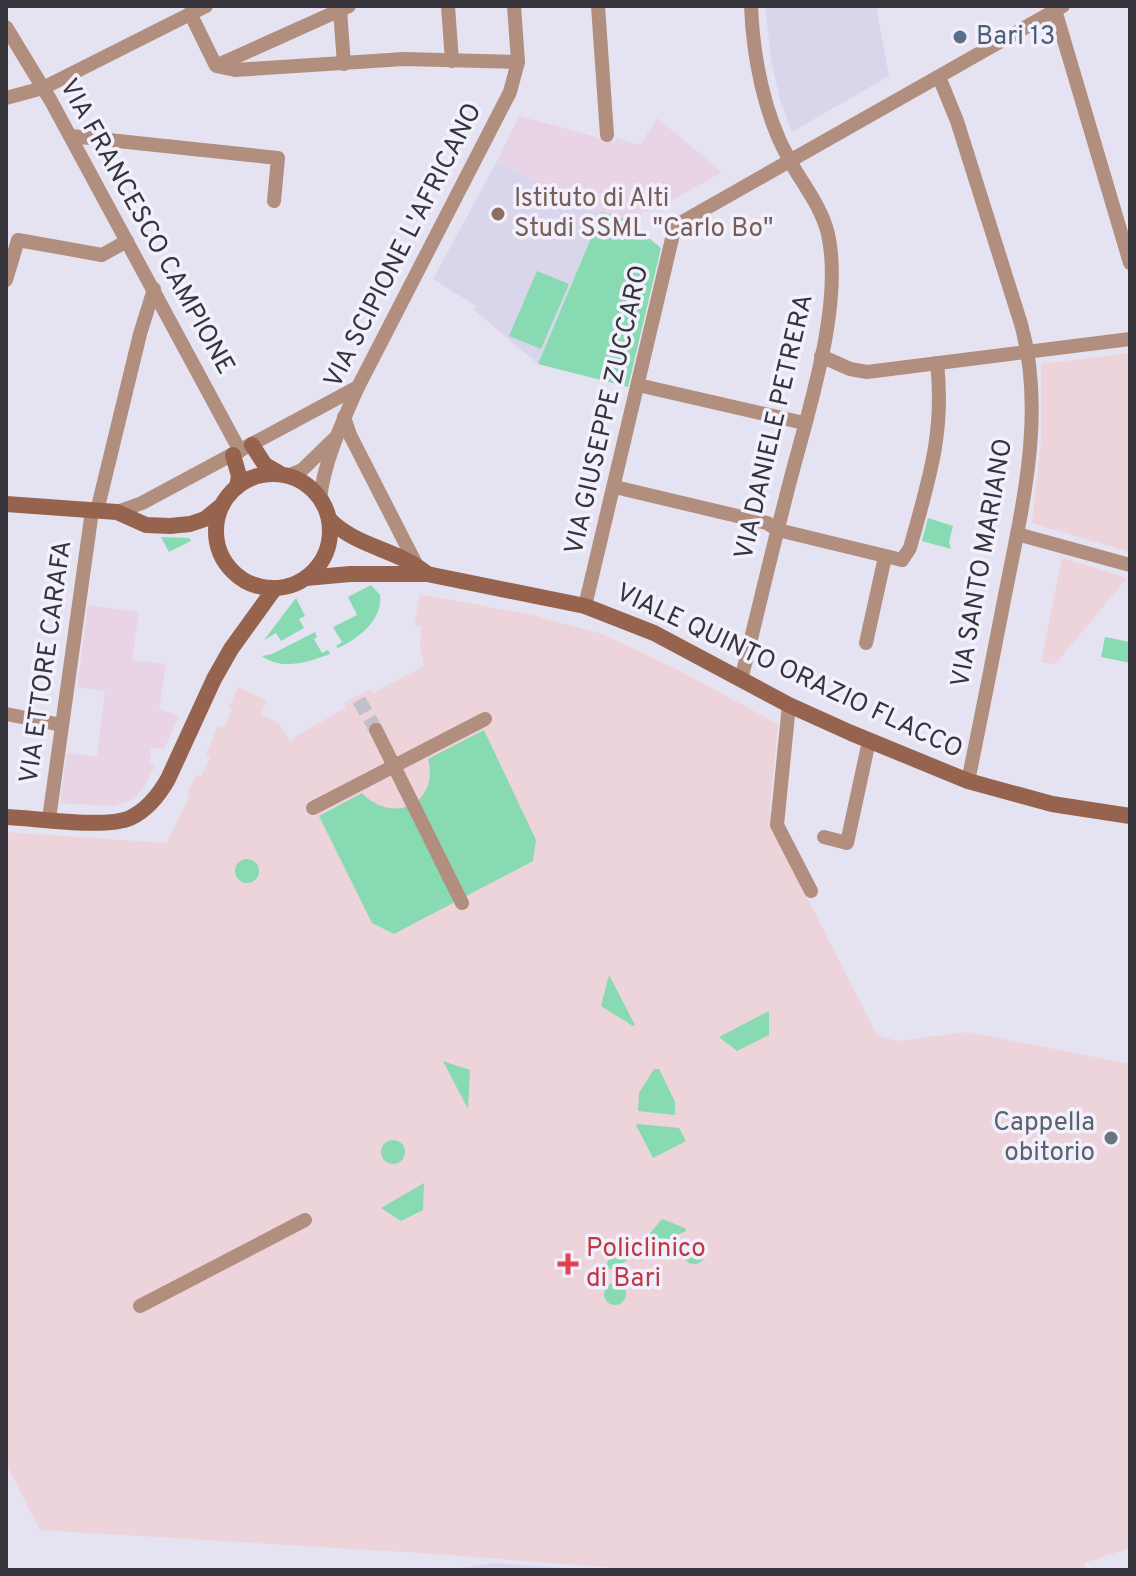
<svg xmlns="http://www.w3.org/2000/svg" width="1136" height="1576" font-family="Overpass,sans-serif">
<rect width="100%" height="100%" fill="#e5e3f2"/>
<g fill="#e8d4e4">
<path d="M519,116L615,142L616,138L640,145L657,118L722,172L657,209L653,208L628,221L578,205L497,161Z"/>
<path d="M88,605L139,612L132,660L166,664L159,709L179,716L164,749L151,748L150,763L156,764L143,789L130,801L113,806L60,803L67,753L97,757L105,691L77,687Z"/>
</g>
<g fill="#d9d6eb">
<path d="M765,6H876L889,76L792,132L781,103L771,59Z"/>
<path d="M497,161L578,205L602,212L538,364L474,310L476,306L433,279Z"/>
<path d="M495,1563L580,1569L593,1570H448Z"/>
</g>
<g fill="#edd3da">
<path d="M1130,353V552L1032,523L1041,441V364Z"/>
<path d="M1062,558L1127,578L1055,664L1041,662Z"/>
<path d="M420,594L532,615L602,634L680,671L778,724L770,805L771,827L877,1035L897,1041L968,1032L1130,1064V1548L1084,1563L1086,1570H644L421,1553L40,1530L6,1464V832L166,843L190,796L187,794L196,775L201,776L210,758L206,755L218,726L224,728L232,709L229,707L238,687L267,701L261,714L278,723L290,741L296,738L295,736L346,708L344,703L370,689L373,693L424,666L420,645L422,627L414,625Z"/>
</g>
<g fill="#87dab1">
<path d="M602,212L625,219L661,248L628,387L538,364Z"/>
<path d="M537,271L569,284L541,349L509,336Z"/>
<path d="M928,518L953,526L949,542L951,549L922,541Z"/>
<path d="M161,537L189,538L191,541L169,552Z"/>
<path d="M371,585L380,595C383,620 358,639 338,648L336,646L342,642L333,627L357,615L348,597Z"/>
<path d="M296,598L305,616L299,619L304,628L281,641L276,633L264,640Z"/>
<path d="M315,632L317,637L314,639L322,653L328,650L330,654C309,662 282,671 262,656L272,654Z"/>
<path d="M1105,637L1130,642V663L1101,657Z"/>
<path d="M484,730L536,840L533,861L394,934L372,923L319,816L362,793C392,825 440,804 428,759Z"/>
<circle cx="247" cy="871" r="12"/>
<path d="M609,975L635,1025L633,1026L601,1006Z"/>
<path d="M769,1011V1035L737,1051L719,1037Z"/>
<path d="M443,1061L470,1070L468,1109Z"/>
<path d="M654,1069H659L675,1102V1115L638,1111L639,1093Z"/>
<path d="M638,1124L679,1128L686,1141L653,1158L636,1125Z"/>
<circle cx="393" cy="1152" r="12"/>
<path d="M424,1183L423,1210L401,1221L381,1208Z"/>
<path d="M662,1219L685,1228L686,1231L658,1244L646,1238Z"/>
<circle cx="694" cy="1253" r="11"/>
<path d="M631,1244L628,1260L605,1272L612,1246Z"/>
<circle cx="615" cy="1294" r="11"/>
</g>
<g fill="none" stroke-linecap="round" stroke-linejoin="round">
<path stroke="#c2c0cd" stroke-width="14" stroke-dasharray="14 7" stroke-linecap="butt" d="M359,700L376,730"/>
<g stroke="#b28e7f" stroke-width="14">
<path d="M448,6L452,61"/>
<path d="M598,6L607,135"/>
<path d="M340,10L344,64"/>
<path d="M1055,10L1130,263"/>
<path d="M190,13L216,66L235,70L404,59L518,62"/>
<path d="M6,27L51,101L240,451"/>
<path d="M218,65L349,6"/>
<path d="M939,77L957,121L1021,324C1046,413 1022,508 1005,595C993,657 981,719 968,781"/>
<path d="M6,98L43,88L206,6"/>
<path d="M71,136L278,158L274,201"/>
<path d="M6,280L18,240L102,255L127,241"/>
<path d="M821,356L850,369L867,372L1130,339"/>
<path d="M638,385L804,423"/>
<path d="M344,417L350,435L417,566"/>
<path d="M288,476L302,470L335,438"/>
<path d="M615,487L767,523L778,530L902,560L910,548C928,482 945,434 937,363"/>
<path d="M320,499C324,461 343,421 358,387L510,92L518,62L514,6"/>
<path d="M97,511L140,334L154,289"/>
<path d="M117,512L142,503L358,387"/>
<path d="M1017,534L1130,565"/>
<path d="M585,606L675,226L1063,6"/>
<path d="M866,643L885,557"/>
<path d="M741,680C757,615 772,550 789,485C807,414 844,306 828,234C821,205 802,184 789,159C764,115 753,56 751,6"/>
<path d="M789,705L777,825L811,891"/>
<path d="M6,714L62,725"/>
<path d="M376,730L462,903"/>
<path d="M313,808L485,719"/>
<path d="M49,819L92,511"/>
<path d="M824,837L847,843L869,741"/>
<path d="M140,1306L305,1220"/>
</g>
<g stroke="#96644e" stroke-width="16">
<path d="M252,445L265,465L279,473"/>
<path d="M233,455L239,476L237,487"/>
<circle cx="273" cy="531" r="57"/>
<path d="M6,504L117,512L146,525L170,526L190,524L205,519L221,506"/>
<path d="M329,519C356,547 397,549 426,573"/>
<path d="M306,578L350,574H427L585,606L654,633L789,705L851,733L968,781L1052,804L1130,816"/>
<path d="M6,817C35,818 105,829 130,818C147,810 159,795 168,779L214,679L231,649L275,588"/>
</g>
</g>
<circle fill="#5c6f8a" stroke="#f2f0fd" stroke-width="3" cx="960" cy="37" r="8"/>
<circle fill="#8d6e63" stroke="#f2f0fd" stroke-width="3" cx="498" cy="214" r="8"/>
<circle fill="#6b7280" stroke="#f2f0fd" stroke-width="3" cx="1111" cy="1138" r="8"/>
<path fill="#e0444e" stroke="#f2f0fd" stroke-width="3" d="M564 1252h8v8h8v8h-8v8h-8v-8h-8v-8h8z"/>
<g text-anchor="middle" dominant-baseline="central" stroke-width="7" stroke-linejoin="round" paint-order="stroke">
<g font-size="26" fill="#4e5e75" stroke="#f2f0fd" text-anchor="start">
<text x="976" y="37">Bari 13</text>
</g>
<g font-size="26" fill="#785e54" stroke="#f2f0fd" text-anchor="start">
<text x="514" y="199">Istituto di Alti<tspan x="514" dy="30">Studi SSML "Carlo Bo"</tspan></text>
</g>
<g font-size="26" fill="#36353b" stroke="#f2f0fd">
<text transform="translate(146 227) rotate(61)">VIA FRANCESCO CAMPIONE</text>
<text transform="translate(404 246) rotate(-63)">VIA SCIPIONE L'AFRICANO</text>
<text transform="translate(608 410) rotate(-77)">VIA GIUSEPPE ZUCCARO</text>
<text transform="translate(775 427) rotate(-77)">VIA DANIELE PETRERA</text>
<text transform="translate(983 563) rotate(-80)">VIA SANTO MARIANO</text>
<text transform="translate(47 662) rotate(-82)">VIA ETTORE CARAFA</text>
<text transform="translate(789 672) rotate(25)">VIALE QUINTO ORAZIO FLACCO</text>
</g>
<g font-size="26" fill="#5b616d" stroke="#f2f0fd" text-anchor="end">
<text x="1095" y="1123">Cappella<tspan x="1095" dy="30">obitorio</tspan></text>
</g>
<g font-size="26" fill="#be3a42" stroke="#f2f0fd" text-anchor="start">
<text x="586" y="1249">Policlinico<tspan x="586" dy="30">di Bari</tspan></text>
</g>
</g>
<rect width="1136" height="1576" fill="none" stroke="#36353b" stroke-width="16"/>
</svg>
